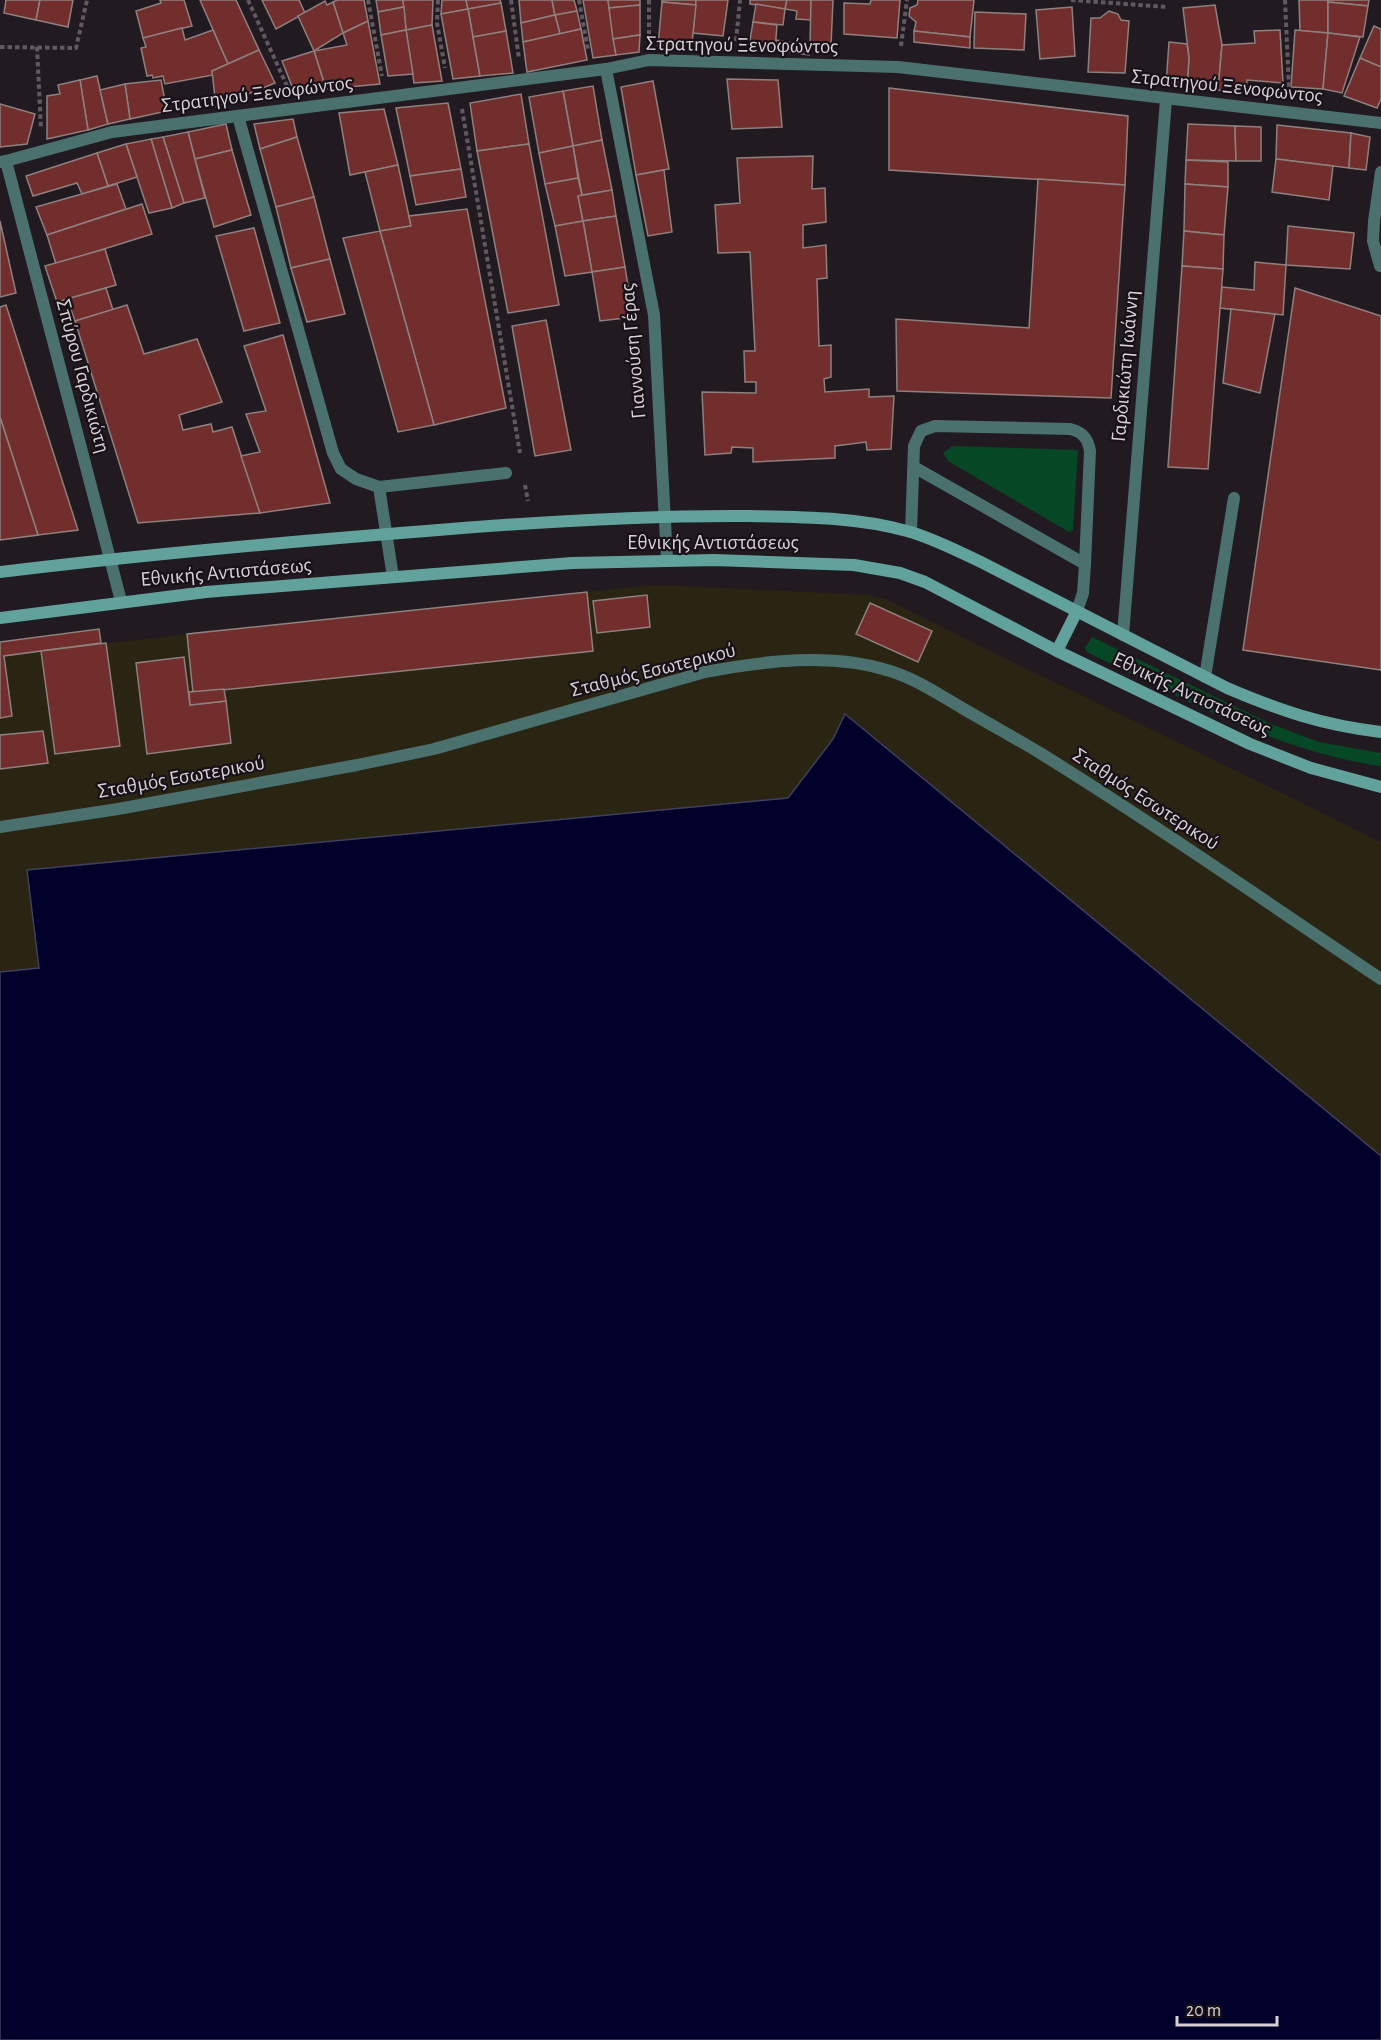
<svg xmlns="http://www.w3.org/2000/svg" width="1381" height="2040" font-family="'Alegreya Sans',sans-serif">
<rect width="100%" height="100%" fill="#221a21"/>
<path fill="#2a2413" d="M654,585L869,595L885,599L1381,842V1156L846,714L833,739L788,798L28,870L39,969L0,972V656L187,634Z"/>
<g fill="#064825">
<path d="M952,446L1078,450L1073,530L1069,532L948,461L943,453Z"/>
<path d="M1092,637L1271,724L1319,742L1381,753V766C1276,751 1181,698 1087,652L1085,648Z"/>
</g>
<path fill="#00002a" stroke="#403f5e" stroke-width="1.5" d="M845,714L1381,1156V2040H0V972L39,968L27,870L788,798L833,739Z"/>
<g fill="#722d2d" stroke="#8e807f" stroke-width="1.5">
<path d="M6,0H40L36,20L4,13Z"/>
<path d="M40,0H73L68,27L36,20Z"/>
<path d="M160,0H184L192,26L143,38L136,11L161,3Z"/>
<path d="M200,0H236L259,50L228,64Z"/>
<path d="M262,0H299L305,13L276,29Z"/>
<path d="M337,0H364L368,21L343,33L333,2Z"/>
<path d="M376,0H403L404,7L378,12Z"/>
<path d="M403,0H433L432,25L406,30Z"/>
<path d="M442,0H466L468,9L441,14Z"/>
<path d="M466,0H500L501,3L468,9Z"/>
<path d="M519,0H552L555,15L521,23Z"/>
<path d="M552,0H574L577,11L555,15Z"/>
<path d="M583,0H608L616,55L593,58Z"/>
<path d="M608,0H640V5L609,8Z"/>
<path d="M662,0H696V5L662,2Z"/>
<path d="M696,0H728L723,36L693,33Z"/>
<path d="M750,0H787L785,9L750,4Z"/>
<path d="M787,0H811V20L796,19L797,11L785,9Z"/>
<path d="M811,0H833L831,46H810Z"/>
<path d="M871,0H900L897,38L844,34V3L870,4Z"/>
<path d="M918,0H974L970,37L914,31L916,22L909,16L910,8L917,5Z"/>
<path d="M1299,0H1328V33L1300,31Z"/>
<path d="M1328,0H1369L1368,6L1328,2Z"/>
<path d="M325,1L327,5L333,2L343,33L314,51L298,16Z"/>
<path d="M662,2L696,5L692,43L658,46Z"/>
<path d="M1328,2L1368,6L1363,37L1328,33Z"/>
<path d="M501,3L506,31L473,37L468,9Z"/>
<path d="M756,4L785,9L783,25L753,22Z"/>
<path d="M640,5V35L613,39L609,8Z"/>
<path d="M1215,5L1222,45L1218,90L1187,88L1189,58L1183,8Z"/>
<path d="M404,7L406,30L381,35L378,12Z"/>
<path d="M1072,7L1075,56L1040,59L1036,10Z"/>
<path d="M468,9L480,76L453,79L441,14Z"/>
<path d="M577,11L581,29L560,34L555,15Z"/>
<path d="M1109,11L1118,14L1121,20L1129,21L1125,73L1088,72L1091,18H1100Z"/>
<path d="M975,12L1026,14L1024,50L974,48Z"/>
<path d="M555,15L560,34L523,42L521,23Z"/>
<path d="M368,21L380,84L326,89L314,51L347,45L343,33Z"/>
<path d="M753,22L777,25L775,50L749,47Z"/>
<path d="M432,25L442,81L414,83L406,30Z"/>
<path d="M1374,26L1381,29V67L1360,58Z"/>
<path d="M182,28L185,40L213,30L228,64L212,71L213,75L165,84L163,76L153,78L152,75L147,76L141,48L146,47L143,38Z"/>
<path d="M581,29L587,60L527,72L523,42Z"/>
<path d="M406,30L413,74L388,76L381,35Z"/>
<path d="M1280,30L1283,83L1247,80L1246,93L1218,90L1222,45L1255,43L1254,31Z"/>
<path d="M1295,30L1328,33L1323,89L1291,87Z"/>
<path d="M506,31L513,73L480,76L473,37Z"/>
<path d="M914,31L970,37V48L914,42Z"/>
<path d="M1328,33L1360,37L1342,93L1323,89Z"/>
<path d="M640,35L639,52L616,55L613,39Z"/>
<path d="M776,40L810,46L809,55L775,50Z"/>
<path d="M1169,42L1187,44L1189,58L1187,88L1166,85Z"/>
<path d="M259,50L275,83L216,107L212,71Z"/>
<path d="M314,51L326,89L295,94L282,61Z"/>
<path d="M1360,58L1381,67V99L1377,108L1344,96Z"/>
<path d="M97,76L108,124L88,130L80,80Z"/>
<path d="M727,79L778,80L782,127L732,129Z"/>
<path d="M80,80L88,130L47,139V96L60,94L58,85Z"/>
<path d="M161,80L167,111L130,119L125,84Z"/>
<path d="M653,81L669,169L636,175L621,87Z"/>
<path d="M125,84L130,119L108,124L100,90Z"/>
<path d="M593,86L602,140L573,146L563,91Z"/>
<path d="M889,88L1128,116L1125,185L889,170Z"/>
<path d="M563,91L573,146L539,153L529,97Z"/>
<path d="M521,94L529,144L477,151L470,103Z"/>
<path d="M448,103L461,169L410,176L396,108Z"/>
<path d="M0,104L35,114L27,144L0,147Z"/>
<path d="M384,109L398,165L350,175L339,113Z"/>
<path d="M293,119L297,137L260,149L254,124Z"/>
<path d="M226,124L232,150L195,159L188,132Z"/>
<path d="M1188,124L1235,126L1236,161L1186,160Z"/>
<path d="M1277,125L1351,133L1349,168L1276,159Z"/>
<path d="M1235,126L1261,127V161H1236Z"/>
<path d="M188,132L205,198L184,203L163,137Z"/>
<path d="M1351,133L1370,137L1366,170L1349,168Z"/>
<path d="M163,137L184,203L172,208L151,139Z"/>
<path d="M297,137L314,197L276,207L260,149Z"/>
<path d="M151,139L172,208L149,213L126,144Z"/>
<path d="M602,140L612,190L582,195L573,146Z"/>
<path d="M126,144L137,177L108,186L97,153Z"/>
<path d="M529,144L559,305L508,313L477,151Z"/>
<path d="M573,146L578,178L545,184L539,153Z"/>
<path d="M232,150L251,215L214,227L195,159Z"/>
<path d="M97,153L108,186L82,194L77,183L33,196L26,176Z"/>
<path d="M813,156L812,189L825,188L826,222L803,225V248L826,245L827,278L817,279L819,346L831,345V377L824,379L825,392L869,389V397L894,396L891,449L867,450L866,442L835,446V458L753,462V448L732,447L731,453L705,455L702,392L756,393V382H745L744,351H755L750,252L718,253L715,205L740,203L737,158Z"/>
<path d="M1276,159L1333,166L1329,200L1272,192Z"/>
<path d="M1186,160L1228,162V187L1185,184Z"/>
<path d="M398,165L411,226L380,231L365,172Z"/>
<path d="M461,169L466,197L416,205L410,176Z"/>
<path d="M664,170L672,232L648,236L636,175Z"/>
<path d="M578,178L582,195L578,196L583,221L555,226L545,184Z"/>
<path d="M1038,179L1125,185L1111,398L897,391L896,319L1029,328Z"/>
<path d="M117,184L126,209L47,235L36,207Z"/>
<path d="M1185,184L1228,187L1224,235L1184,231Z"/>
<path d="M612,190L616,216L583,221L578,196Z"/>
<path d="M314,197L330,259L291,268L276,207Z"/>
<path d="M142,204L152,234L56,264L47,235Z"/>
<path d="M467,209L506,408L434,425L380,231L411,226L409,216Z"/>
<path d="M616,216L625,267L592,272L583,221Z"/>
<path d="M0,221L16,293L0,297Z"/>
<path d="M583,221L592,272L565,276L555,226Z"/>
<path d="M1288,226L1354,233L1350,269L1286,265Z"/>
<path d="M254,228L280,323L244,331L216,236Z"/>
<path d="M380,231L434,425L398,432L343,238Z"/>
<path d="M1184,231L1224,235L1223,269L1182,266Z"/>
<path d="M105,249L116,285L57,302L45,266Z"/>
<path d="M330,259L345,314L307,322L291,268Z"/>
<path d="M1255,262L1286,265L1283,315L1220,308L1222,287L1254,290Z"/>
<path d="M1182,266L1223,269L1208,469L1168,467Z"/>
<path d="M625,267L633,317L600,321L592,272Z"/>
<path d="M106,288L113,310L75,321L67,299Z"/>
<path d="M1295,288L1381,316V670L1243,650Z"/>
<path d="M6,305L78,530L38,535L0,417V307Z"/>
<path d="M127,305L144,354L197,339L222,402L179,415L183,430L211,424L213,432L232,427L260,513L138,523L75,321Z"/>
<path d="M1231,309L1275,314L1260,393L1223,383Z"/>
<path d="M546,320L571,450L535,456L512,326Z"/>
<path d="M283,335L330,503L260,513L241,456L260,452L246,414L266,411L244,346Z"/>
<path d="M0,417L38,535L0,540Z"/>
<path d="M587,592L593,651L193,693L187,634Z"/>
<path d="M647,595L650,627L597,633L593,601Z"/>
<path d="M870,603L932,631L918,662L856,634Z"/>
<path d="M99,629L101,643L4,656L12,716L0,718V642Z"/>
<path d="M106,643L120,746L55,754L41,651Z"/>
<path d="M184,657L190,705L226,701L231,743L147,754L136,663Z"/>
<path d="M224,689L226,701L190,705L189,692Z"/>
<path d="M43,731L48,763L0,769V735Z"/>
</g>
<g fill="none" stroke-linecap="round" stroke-linejoin="round">
<g stroke="#60595f" stroke-width="4" stroke-dasharray="4.5 3" stroke-linecap="butt">
<path d="M248,0L287,86"/>
<path d="M368,0L382,76"/>
<path d="M438,0L437,23L445,68"/>
<path d="M511,0L519,59"/>
<path d="M579,0L588,50"/>
<path d="M649,0V38"/>
<path d="M1071,0L1167,7"/>
<path d="M1285,0L1289,89"/>
<path d="M736,41L740,0"/>
<path d="M901,46L907,0"/>
<path d="M0,47L76,48L87,0"/>
<path d="M37,47L41,129"/>
<path d="M462,109L520,453"/>
<path d="M525,485L528,501"/>
</g>
<g stroke="#4a716d" stroke-width="12">
<path d="M1380,266L1373,241L1374,221L1381,172"/>
<path d="M914,467L1085,564"/>
<path d="M911,532L914,446L921,431L935,426L1070,429C1083,432 1088,439 1090,451L1085,564L1083,593L1077,611"/>
<path d="M1205,677L1234,498"/>
</g>
<g stroke="#4a716d" stroke-width="12">
<path d="M606,69L654,315L667,560"/>
<path d="M238,116L333,453L341,469L356,479L379,487L506,473"/>
<path d="M6,161L112,132L606,69L649,60L898,67L1381,123"/>
<path d="M379,487L393,577"/>
<path d="M1123,635L1166,100"/>
<path d="M0,827L118,809L357,765L434,749L705,672C764,661 831,652 890,671C916,679 938,694 962,708C988,723 1015,738 1040,753C1156,825 1268,903 1381,979"/>
</g>
<path stroke="#4a716d" stroke-width="12" d="M0,162L6,161L121,601"/>
<g stroke="#61a29c" stroke-width="12">
<path d="M0,572C142,555 284,542 426,531C534,522 641,515 749,516C802,517 856,517 907,531C933,538 957,551 981,562L1227,688C1281,711 1322,725 1381,732"/>
<path d="M0,618L206,592L572,563L714,560L854,565L900,573L925,582L1057,651L1250,744L1311,768L1381,787"/>
<path d="M1057,651L1077,611"/>
</g>
</g>
<g text-anchor="middle" dominant-baseline="central" stroke-width="4.5" stroke-linejoin="round" paint-order="stroke">
<g font-size="21" fill="#d7d1d6" stroke="#181118">
<text transform="translate(742 45) rotate(1)">Στρατηγού Ξενοφώντος</text>
<text transform="translate(1227 86) rotate(6)">Στρατηγού Ξενοφώντος</text>
<text transform="translate(257 94) rotate(-7)">Στρατηγού Ξενοφώντος</text>
<text transform="translate(633 351) rotate(-95)">Γιαννούση Γέρας</text>
<text transform="translate(1125 366) rotate(-85)">Γαρδικιώτη Ιωάννη</text>
<text transform="translate(83 376) rotate(75)">Σπύρου Γαρδικιώτη</text>
<text x="713" y="542">Εθνικής Αντιστάσεως</text>
<text transform="translate(226 572) rotate(-5)">Εθνικής Αντιστάσεως</text>
<text transform="translate(653 670) rotate(-14)">Σταθμός Εσωτερικού</text>
<text transform="translate(1192 694) rotate(25)">Εθνικής Αντιστάσεως</text>
<text transform="translate(181 777) rotate(-10)">Σταθμός Εσωτερικού</text>
<text transform="translate(1146 799) rotate(33)">Σταθμός Εσωτερικού</text>
</g>
</g>
<path d="M1177 2016v9h100v-9" fill="none" stroke="#d7d1d6" stroke-width="3"/>
<text x="1186" y="2016" font-size="18" fill="#d7d1d6" stroke="#181118" stroke-width="4.5" paint-order="stroke">20 m</text>
</svg>
